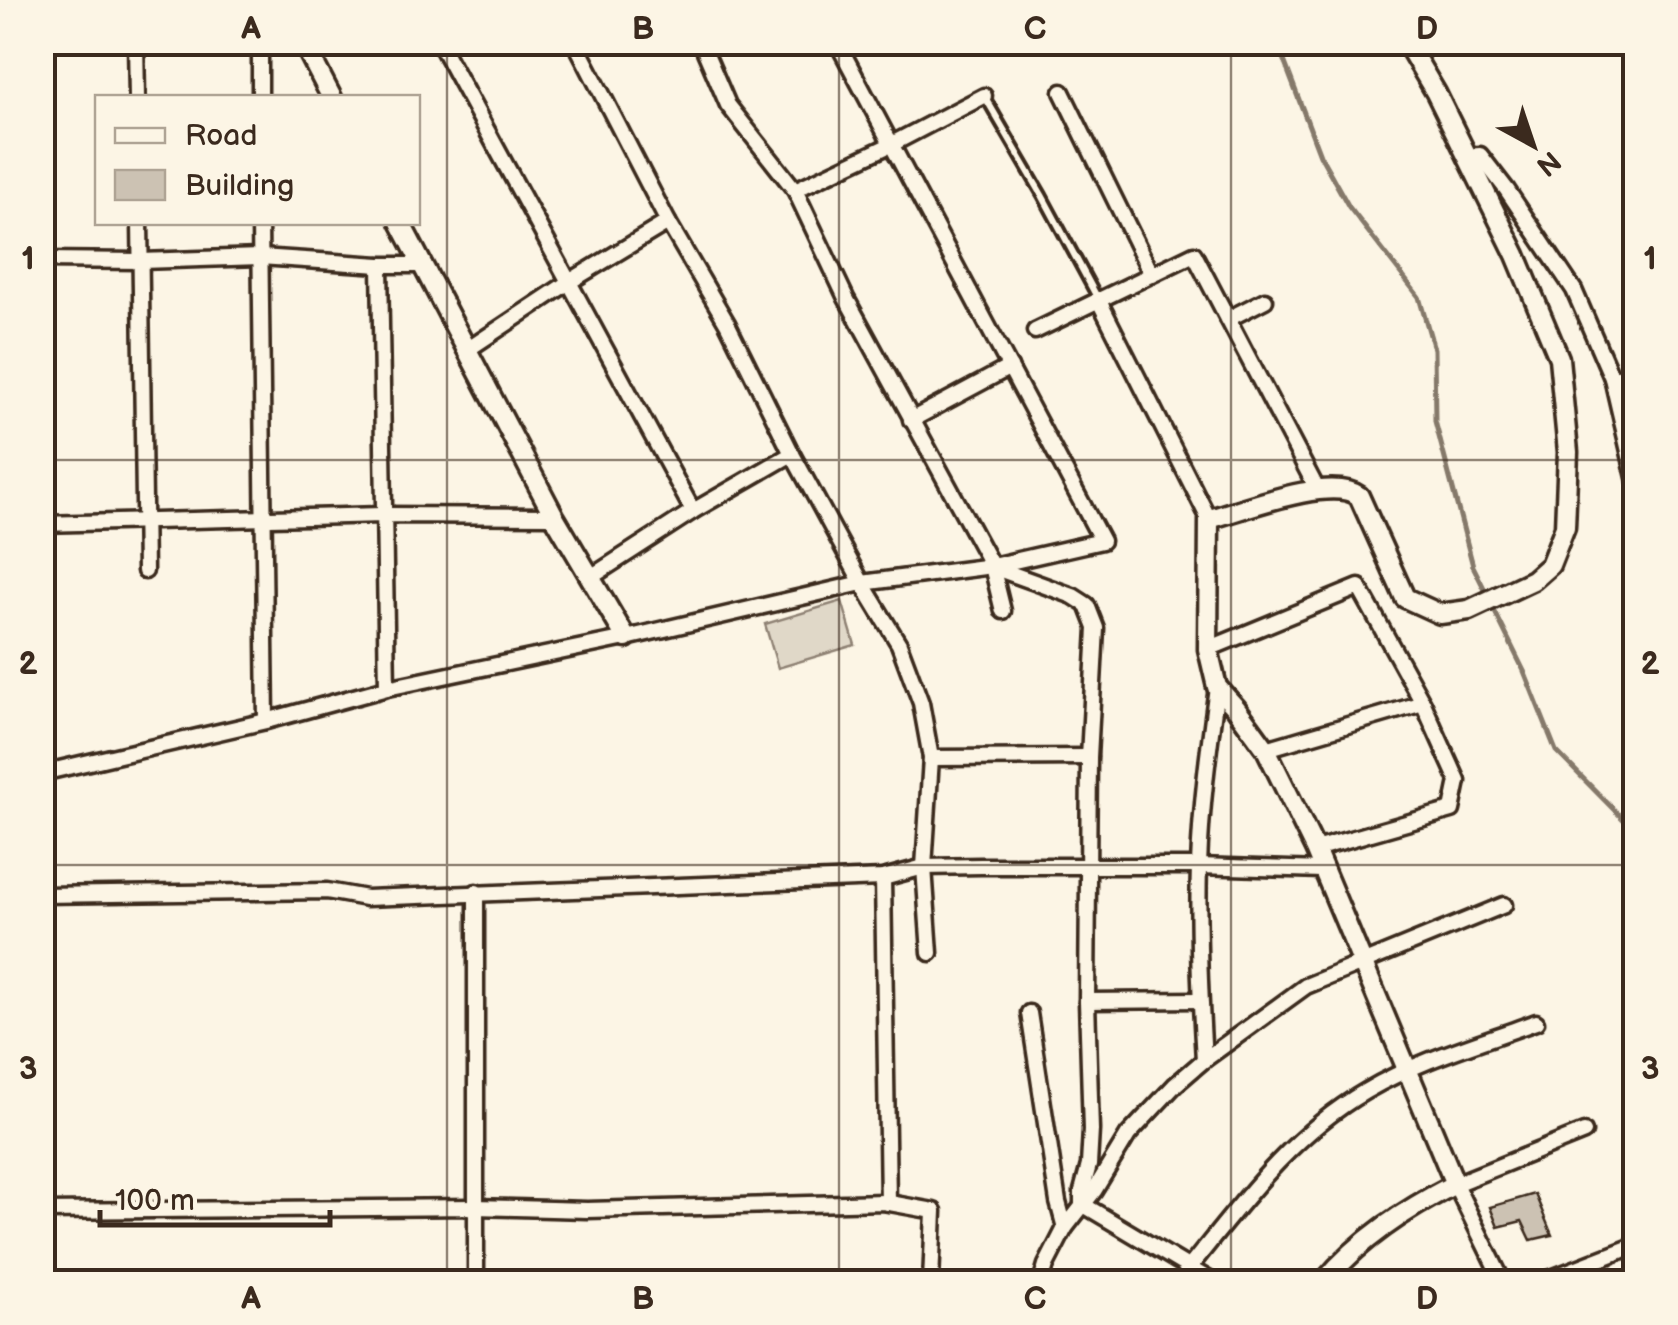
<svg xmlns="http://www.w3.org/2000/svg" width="1678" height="1325" font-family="'Balsamiq Sans',sans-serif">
<rect width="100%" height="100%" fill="#fcf5e5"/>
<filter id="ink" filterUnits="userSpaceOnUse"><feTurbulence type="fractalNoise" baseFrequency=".01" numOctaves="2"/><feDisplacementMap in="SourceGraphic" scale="20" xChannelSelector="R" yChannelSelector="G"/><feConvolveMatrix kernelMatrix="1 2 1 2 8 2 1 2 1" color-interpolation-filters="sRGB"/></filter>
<g filter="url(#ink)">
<path fill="#e0d8c8" stroke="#8e8173" stroke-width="2.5" d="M842,601L855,645L778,668L765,624Z"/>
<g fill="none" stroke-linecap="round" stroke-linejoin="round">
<g stroke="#85796b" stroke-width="5">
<path d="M1277,42L1320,155L1349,207L1419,297L1434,349L1435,421L1473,566L1488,596"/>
<path d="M1492,606L1524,671L1556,751L1636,832"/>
</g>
</g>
<path fill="#ccc2b3" stroke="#3b2a1e" stroke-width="2.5" d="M1535,1194L1552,1235L1531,1240L1522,1221L1498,1227L1490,1207Z"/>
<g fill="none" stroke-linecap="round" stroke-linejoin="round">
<defs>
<path id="lane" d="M985,97L1042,195L1098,299"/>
<g id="street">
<path d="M136,42L137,98"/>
<path d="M439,42L693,511"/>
<path d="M575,42L668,222L727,323L792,454L862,583L899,644L921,703L931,758"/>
<path d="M701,42L728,105L795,190L846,298L992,566L1003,611"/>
<path d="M1062,92L1151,273"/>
<path d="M260,98V42"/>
<path d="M1467,156L1480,155L1507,190L1574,290L1612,378L1636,482"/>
<path d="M795,190L890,145L984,96"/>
<path d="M140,222L145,571"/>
<path d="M260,222L266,721"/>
<path d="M42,260L141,261L260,257L380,265H423"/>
<path d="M380,265L387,688"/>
<path d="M1098,299L1209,519"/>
<path d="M1228,319L1265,300"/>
<path d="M1035,331L1194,254L1317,489"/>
<path d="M467,350L569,282L668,222"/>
<path d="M1612,378L1636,374"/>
<path d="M911,420L1010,367"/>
<path d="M42,524L382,515L554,516"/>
<path d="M993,567L1073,596L1087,605L1096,628L1089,757L1087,1001L1091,1130L1089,1165L1082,1191V1204L1213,1282"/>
<path d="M591,577L693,511L792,454"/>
<path d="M1208,649L1359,587L1423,703L1458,781L1452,810L1315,849"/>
<path d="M1266,749L1423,703"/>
<path d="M42,773L266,721L387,688L626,638L862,583L992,566L1102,541L837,42"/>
<path d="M883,878L888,1203"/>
<path d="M42,895L327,891L366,898L883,878L924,867L981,866H1199L1322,870"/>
<path d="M930,953L924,867L931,758L1089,757"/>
<path d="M1087,1001L1200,1000"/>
<path d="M1029,1013L1058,1202L1065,1228"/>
<path d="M1204,1060C1200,995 1197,930 1199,865C1201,806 1209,746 1217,687"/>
<path d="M42,1211L475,1207L587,1210L884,1202L934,1211L931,1282"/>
<path d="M476,1282V892"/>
<path d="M1041,1282L1046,1265L1065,1228L1094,1191L1128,1135L1175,1085L1204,1060L1306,986L1504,905"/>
<path d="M1181,1282L1189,1268C1242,1202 1292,1134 1366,1091C1419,1060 1479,1043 1536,1022"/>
<path d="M1503,1282L1455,1184L1584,1132"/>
<path d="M1541,1282L1636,1245"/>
</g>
<g id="secondary">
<path d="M303,42L332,98"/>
<path d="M400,222L554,516L626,638"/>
<path d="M1324,1282C1360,1239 1405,1210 1455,1184L1315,849L1266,749L1236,708L1217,687L1208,649L1209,519C1242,510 1331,475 1359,496L1405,598L1440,614L1469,610L1533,580L1550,565L1565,527L1568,452L1559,358L1516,255L1436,93L1406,42"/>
</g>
</defs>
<use href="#lane" stroke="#3b2a1e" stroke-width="14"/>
<use href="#street" stroke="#3b2a1e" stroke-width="21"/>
<use href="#secondary" stroke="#3b2a1e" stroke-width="25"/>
<use href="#lane" stroke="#fcf5e5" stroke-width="6"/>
<use href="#street" stroke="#fcf5e5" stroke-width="14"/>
<use href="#secondary" stroke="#fcf5e5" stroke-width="18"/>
</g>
</g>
<path fill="none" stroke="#3b2a1e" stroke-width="2.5" stroke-opacity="0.55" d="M447,42V1282M839,42V1282M1231,42V1282M42,460H1636M42,865H1636"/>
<rect width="1678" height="1325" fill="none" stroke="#fcf5e5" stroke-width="110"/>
<rect x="95" y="95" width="325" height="130" fill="#fcf5e5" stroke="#afa495" stroke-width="2.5"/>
<rect x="115" y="128" width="50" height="15" fill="#fcf5e5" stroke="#afa495" stroke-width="2.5"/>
<text x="185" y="145" font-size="30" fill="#3b2a1e">Road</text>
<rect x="115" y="170" width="50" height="30" fill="#ccc2b3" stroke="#afa495" stroke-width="2.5"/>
<text x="185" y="195" font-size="30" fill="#3b2a1e">Building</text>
<g transform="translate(1533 145) rotate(140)" stroke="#fcf5e5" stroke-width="8" paint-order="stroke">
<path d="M0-8L18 38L0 25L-18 38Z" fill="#3b2a1e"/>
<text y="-15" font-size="28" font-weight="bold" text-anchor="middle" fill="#3b2a1e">N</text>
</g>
<path d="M100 1210v15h230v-15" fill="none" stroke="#3b2a1e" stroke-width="5"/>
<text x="115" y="1210" font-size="30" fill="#3b2a1e" stroke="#fcf5e5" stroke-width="8" paint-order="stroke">100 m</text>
<rect x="55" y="55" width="1568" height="1215" fill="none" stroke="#3b2a1e" stroke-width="4"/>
<g font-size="32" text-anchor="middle" font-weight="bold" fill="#3b2a1e">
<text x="251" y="39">A</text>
<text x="643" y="39">B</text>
<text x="1035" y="39">C</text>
<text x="1427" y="39">D</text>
<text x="28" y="269">1</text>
<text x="1650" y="269">1</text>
<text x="28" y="674">2</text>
<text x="1650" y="674">2</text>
<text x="28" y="1079">3</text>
<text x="1650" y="1079">3</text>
<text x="251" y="1309">A</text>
<text x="643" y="1309">B</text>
<text x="1035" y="1309">C</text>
<text x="1427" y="1309">D</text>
</g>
</svg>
